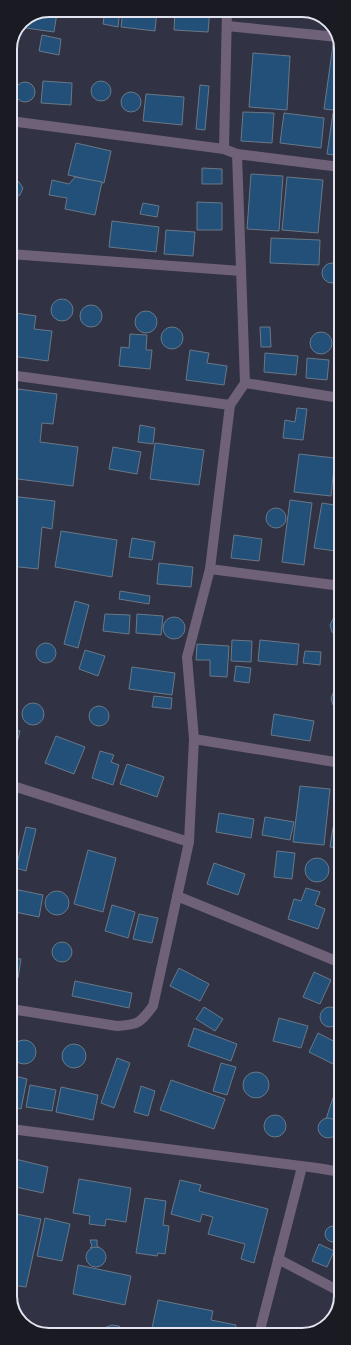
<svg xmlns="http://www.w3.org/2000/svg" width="351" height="1345" font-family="'Source Sans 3',sans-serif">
<rect width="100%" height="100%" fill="#313243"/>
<g fill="#235078" stroke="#697887">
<path d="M105,10H120L118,27L103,24Z"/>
<path d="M123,10H157L155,31L121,27Z"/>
<path d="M175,10H210L208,32L174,30Z"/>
<path d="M46,11L57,13L54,32L19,27L21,21Z"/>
<path d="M42,35L61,39L59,55L39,51Z"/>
<path d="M333,45L340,46V111L324,109Z"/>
<path d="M253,53L290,56L287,110L249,107Z"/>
<circle cx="101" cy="91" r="10"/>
<path d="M43,81L72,83L71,105L41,103Z"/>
<circle cx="25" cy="92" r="10"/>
<path d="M200,85L209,86L205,130L196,129Z"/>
<circle cx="131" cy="102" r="10"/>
<path d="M146,94L184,97L182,125L143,121Z"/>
<path d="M243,112L274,113L272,143L241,141Z"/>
<path d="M284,113L324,118L321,148L280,143Z"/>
<path d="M333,113L340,114V156L327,154Z"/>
<path d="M76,143L111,151L104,183L68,175Z"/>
<path d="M202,168L222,169V184H202Z"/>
<path d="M251,174L283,176L279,231L247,229Z"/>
<path d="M75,177L102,182L95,215L65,209L67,198L49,195L52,180L69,184Z"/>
<path d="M287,177L323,180L318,233L282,230Z"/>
<path d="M13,180L19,182L23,188L20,195L14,198L10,197V181Z"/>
<path d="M197,202L222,203V230H197Z"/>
<path d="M143,203L159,206L157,217L140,214Z"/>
<path d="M112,221L159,227L156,252L109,247Z"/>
<path d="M166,230L195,232L193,256L164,254Z"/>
<path d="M271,238L320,240L319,265L270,263Z"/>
<circle cx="332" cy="273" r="10"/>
<circle cx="62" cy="310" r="11"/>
<circle cx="91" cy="316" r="11"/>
<circle cx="146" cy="322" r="11"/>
<path d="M16,313L36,316L34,329L52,331L48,361L11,356Z"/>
<path d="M260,327H270L271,347H261Z"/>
<circle cx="172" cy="338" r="11"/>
<circle cx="321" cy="343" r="11"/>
<path d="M130,334L147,335L146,350H152L150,369L119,366L121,347L129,348Z"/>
<path d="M190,350L209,353L207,363L227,366L224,385L186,380Z"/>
<path d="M265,353L298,356L296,375L264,372Z"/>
<path d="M307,358L329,360L327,380L306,378Z"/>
<path d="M10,388L57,394L53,424L42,423L40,442L78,447L73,486L10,478V429L11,420H10Z"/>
<path d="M297,408L307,409L303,440L283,438L285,420L295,422Z"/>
<path d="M140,425L155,428L153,444L138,442Z"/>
<path d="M341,429V457L338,456Z"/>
<path d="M155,443L204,450L199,485L150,479Z"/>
<path d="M113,447L141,452L137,474L109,469Z"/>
<path d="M299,454L335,458L331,496L294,492Z"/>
<path d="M10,496L55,501L52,529L42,527L38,569L10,566Z"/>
<path d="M290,500L312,503L304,565L282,562Z"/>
<path d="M322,503L341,506V521L336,551L314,548Z"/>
<circle cx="276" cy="518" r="10"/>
<path d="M61,531L117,540L112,577L55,567Z"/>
<path d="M234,535L262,539L259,561L231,558Z"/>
<path d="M132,538L155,542L152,560L129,557Z"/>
<path d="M159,563L193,567L191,587L157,584Z"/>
<path d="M120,591L150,596L149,604L119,599Z"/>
<path d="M75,601L89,605L78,648L64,644Z"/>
<path d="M105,614L130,615L129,634L103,631Z"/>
<path d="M137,614L163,616L161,635L136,633Z"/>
<path d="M341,616V637H340L332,632L330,625L334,617Z"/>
<circle cx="174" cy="628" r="11"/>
<path d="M232,640L252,641L251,662L231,661Z"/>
<path d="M260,640L299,644L297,665L258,661Z"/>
<circle cx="46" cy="653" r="10"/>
<path d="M197,644L229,646L227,677L210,676V660H196Z"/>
<path d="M85,650L105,656L98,676L79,669Z"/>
<path d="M305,651L321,652L320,665L303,663Z"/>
<path d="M236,666L251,668L249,683L234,681Z"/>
<path d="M132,667L175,673L172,695L129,689Z"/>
<path d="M341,687V709L333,705L331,698L334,691Z"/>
<path d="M154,696L172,698L171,709L152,707Z"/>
<circle cx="33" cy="714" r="11"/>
<circle cx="99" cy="716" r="10"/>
<path d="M274,714L314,721L310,741L271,735Z"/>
<path d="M10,728L20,731L17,743L10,741Z"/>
<path d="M56,736L85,747L74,774L45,763Z"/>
<path d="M100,751L114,755L111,762L119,765L113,785L92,778Z"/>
<path d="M127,764L164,777L157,797L120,784Z"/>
<path d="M300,786L330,789L324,845L293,842Z"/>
<path d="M219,813L254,819L251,838L216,832Z"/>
<path d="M265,817L294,822L290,840L262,835Z"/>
<path d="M26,827L36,829L26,871L16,868Z"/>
<path d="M333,827L341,828V848L330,847Z"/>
<path d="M88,850L116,858L103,912L74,904Z"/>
<path d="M277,851L295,853L292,879L274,877Z"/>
<circle cx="317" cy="870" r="12"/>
<path d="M214,863L245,874L238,895L207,884Z"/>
<path d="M306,888L320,892L315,905L325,909L318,929L288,919L294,899L301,901Z"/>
<path d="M14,889L43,895L39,917L10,911Z"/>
<circle cx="57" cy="903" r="12"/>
<path d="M112,905L135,912L128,938L105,931Z"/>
<path d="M139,914L158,918L152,943L133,939Z"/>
<circle cx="62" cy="952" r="10"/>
<path d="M11,958L21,959L18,978L11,977Z"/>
<path d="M179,968L209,984L200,1001L170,986Z"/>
<path d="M314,972L331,980L320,1004L303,997Z"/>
<path d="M75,981L132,993L129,1008L72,996Z"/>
<circle cx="330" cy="1017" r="10"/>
<path d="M204,1007L223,1019L215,1031L196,1019Z"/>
<path d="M279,1018L308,1026L301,1048L273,1041Z"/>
<path d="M194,1028L237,1044L231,1061L188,1046Z"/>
<path d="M318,1033L341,1045V1068L309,1052Z"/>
<circle cx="24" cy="1052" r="12"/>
<circle cx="74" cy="1056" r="12"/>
<path d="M117,1058L130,1063L114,1108L101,1103Z"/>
<path d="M221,1063L236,1067L227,1095L213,1091Z"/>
<circle cx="256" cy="1085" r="13"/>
<path d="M11,1075L27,1079L21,1109L11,1106Z"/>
<path d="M171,1080L225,1099L214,1129L160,1110Z"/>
<path d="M30,1085L56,1090L52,1111L26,1107Z"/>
<path d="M141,1086L155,1091L148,1116L134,1112Z"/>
<path d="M61,1087L98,1095L93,1120L56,1112Z"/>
<path d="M336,1089L341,1090V1116L339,1123L326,1119Z"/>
<circle cx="275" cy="1126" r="11"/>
<circle cx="328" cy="1128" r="10"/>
<path d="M11,1158L48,1167L43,1193L11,1186Z"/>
<path d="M79,1179L131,1188L126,1222L106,1219L105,1226L89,1224L90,1216L73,1213Z"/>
<path d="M180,1180L201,1185L199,1191L268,1209L254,1263L241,1259L245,1244L208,1234L213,1217L202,1214L200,1222L171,1214Z"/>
<path d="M145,1198L166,1201L163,1225L169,1226L165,1254L158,1253L157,1256L136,1253Z"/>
<path d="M11,1213L41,1219L26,1287L11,1285Z"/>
<path d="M45,1218L70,1224L62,1261L37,1256Z"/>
<circle cx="333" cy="1234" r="8"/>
<path d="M90,1240H97V1245L99,1248H90L92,1246Z"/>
<path d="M319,1244L334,1251L327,1267L312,1261Z"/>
<circle cx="96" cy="1257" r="10"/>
<path d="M341,1248V1269L337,1265L335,1258L338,1251Z"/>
<path d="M78,1265L131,1276L125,1305L73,1294Z"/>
<path d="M158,1300L213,1311L211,1320L236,1325L234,1334H187L152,1328Z"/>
<path d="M112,1325L119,1326L122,1329L125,1335H101L104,1328Z"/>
<path d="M154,1329L179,1334L153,1335Z"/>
</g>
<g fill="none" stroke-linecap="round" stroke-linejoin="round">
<g stroke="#6f6177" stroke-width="10">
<path d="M227,26L338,37"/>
<path d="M10,121L224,149L237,154L340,167"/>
<path d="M224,149L227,10"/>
<path d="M10,254L241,271"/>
<path d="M10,375L230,405"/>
<path d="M245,383L340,398"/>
<path d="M210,569L341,586"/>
<path d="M194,739L341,763"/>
<path d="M10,785L189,842"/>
<path d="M177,896L341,963"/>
<path d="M11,1009L117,1026C139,1025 141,1022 153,1006L189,842L194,739L187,657L210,569L230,405L245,383L237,154"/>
<path d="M11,1129L317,1168L341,1172"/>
<path d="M278,1259L341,1292"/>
<path d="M259,1334L302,1167"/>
</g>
</g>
<path d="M0 0H351V1345H0ZM49 17H302A32 32 0 0 1 334 49V1296A32 32 0 0 1 302 1328H49A32 32 0 0 1 17 1296V49A32 32 0 0 1 49 17Z" fill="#1a1a22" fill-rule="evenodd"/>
<path fill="none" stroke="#e3e4ef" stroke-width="2" d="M49 17H302A32 32 0 0 1 334 49V1296A32 32 0 0 1 302 1328H49A32 32 0 0 1 17 1296V49A32 32 0 0 1 49 17Z"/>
</svg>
